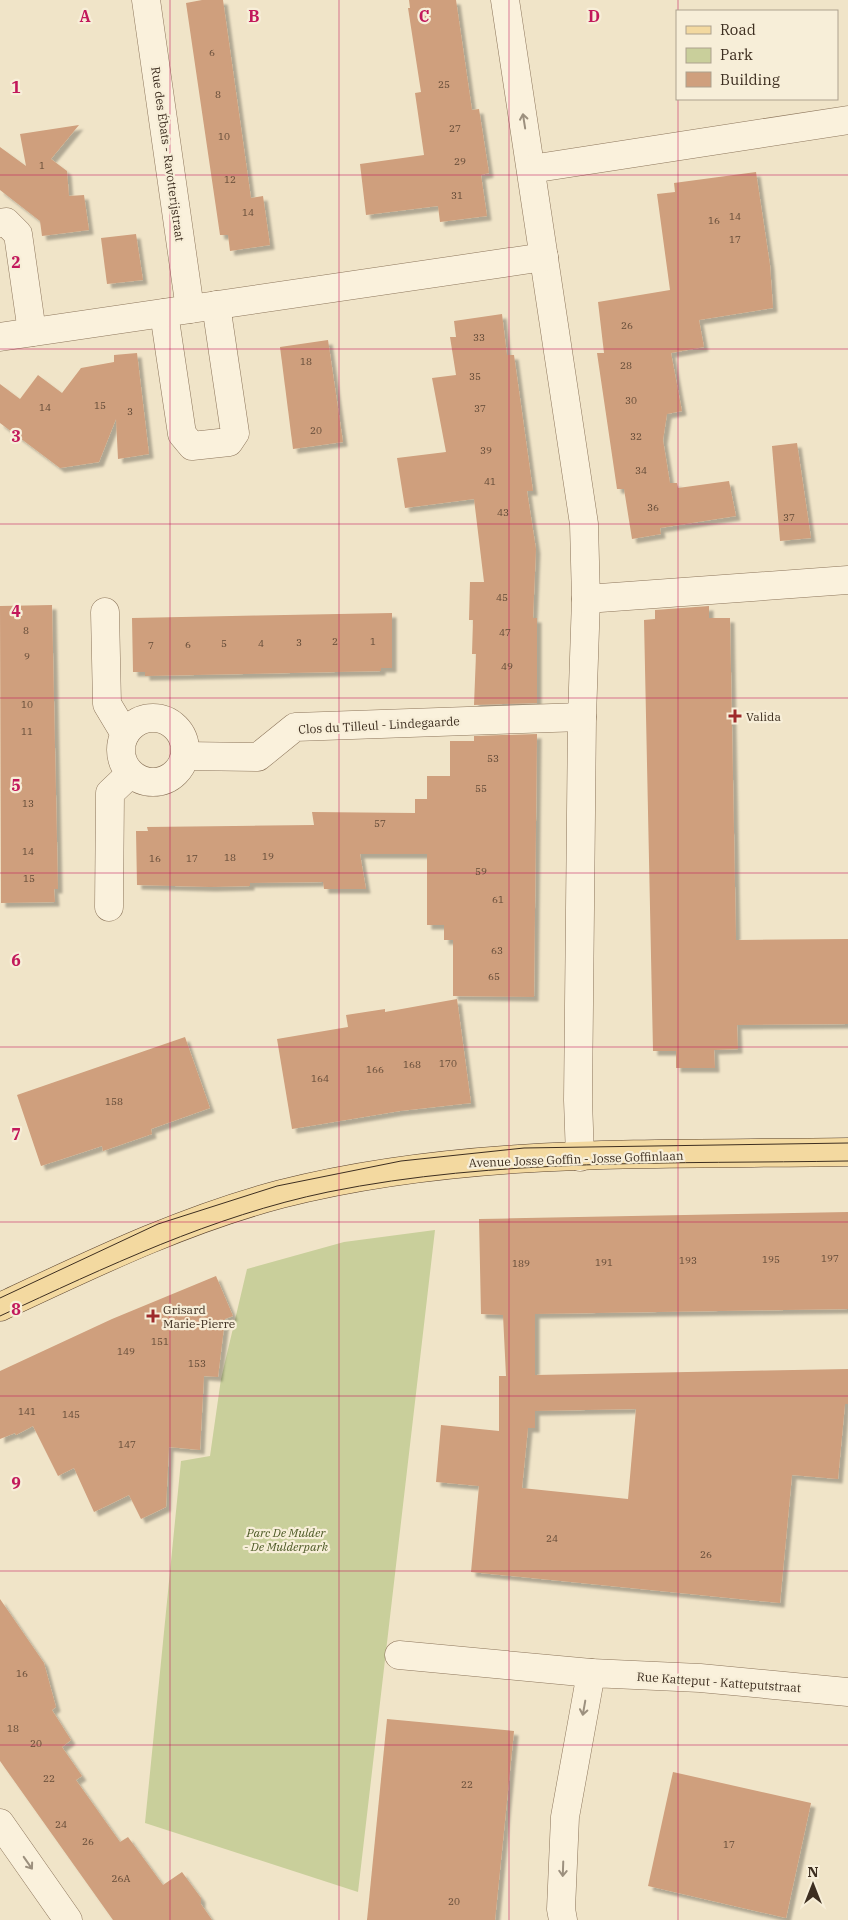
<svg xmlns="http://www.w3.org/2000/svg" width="848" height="1920" font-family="'IBM Plex Serif',serif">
<defs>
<filter id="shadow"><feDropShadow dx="4.5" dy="4.5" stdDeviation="1" flood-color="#0004"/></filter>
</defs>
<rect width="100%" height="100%" fill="#f0e4c8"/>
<path fill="#c9cf9b" d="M435,1230L358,1892L145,1823L181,1461L210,1456L221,1379L247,1269L344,1242Z"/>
<g fill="#cf9f7d" fill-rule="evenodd" filter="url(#shadow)">
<path d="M202,0H223L251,198L263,196L270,245L230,251L228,235H220L186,3Z"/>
<path d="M409,0H456L472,110L479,109L489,173L481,175L487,216L440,222L438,206L366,215L360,164L424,155L415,93L421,92L408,8H410Z"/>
<path d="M79,125L51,159L67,171L69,196L84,195L89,230L42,236L40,221L0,190V147L26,166L20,134Z"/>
<path d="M756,172L770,265L773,308L699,320L704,347L671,353L682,411L667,414L663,440L670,483H677L678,488L729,481L736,516L660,528L661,534L632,539L624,489H617L597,353H604L598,302L670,290L657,194L675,192L674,183Z"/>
<path d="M136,234L143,280L107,284L101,238Z"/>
<path d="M502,314L507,355H514L533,491H527L536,549L533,618H537V703L474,705L476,654H472L473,620H469L470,582H484L474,499L405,508L397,458L446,452L432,378L456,375L450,337H456L454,321Z"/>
<path d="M328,340L343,442L293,449L280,347Z"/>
<path d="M137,353L149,454L118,459L116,419L99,462L60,468L0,423V384L20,399L38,375L62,393L81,368L114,362V355Z"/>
<path d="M797,443L811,538L780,541L772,446Z"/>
<path d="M52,605L58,889H54L55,902L1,903L0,606Z"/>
<path d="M709,606V618H730L736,940L848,939V1024L737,1025L738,1049L714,1050L715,1068H676V1051H653L644,620L655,619V610Z"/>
<path d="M392,613V668H381V671L145,676V672H133L132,618Z"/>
<path d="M537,734L534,997L453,996V940H444V925H427V854H360L366,889H324L323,882L250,883V886L211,887L137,885L136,831H148L147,827L314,825L312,812L415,813V799H427V776H450V741H474V736Z"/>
<path d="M457,999L471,1103L400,1111L292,1129L277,1039L348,1027L346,1015L385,1009V1012Z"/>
<path d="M185,1037L210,1108L151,1129L152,1134L103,1151L102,1146L41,1166L17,1095Z"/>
<path d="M848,1212V1309L535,1314V1375L848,1369V1404H845L838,1479L792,1475L780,1603L471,1572L479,1486L436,1482L441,1425L499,1431V1376H506L503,1315L481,1314L479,1219ZM636,1409L628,1499L522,1488L528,1428H535V1411Z"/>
<path d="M216,1276L233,1316L225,1319L218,1377L204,1376L200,1450L169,1447L166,1507L141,1519L129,1495L94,1512L74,1468L58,1476L33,1426L16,1435L15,1433L0,1439V1371L112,1319Z"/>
<path d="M0,1599L44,1663L56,1707L52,1710L71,1740L62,1747L82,1776L76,1780L120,1842L128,1837L163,1885L182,1872L201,1898V1904L212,1920H113L0,1761Z"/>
<path d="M387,1719L514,1731L495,1920H367Z"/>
<path d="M673,1772L811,1803L786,1918L648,1886Z"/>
</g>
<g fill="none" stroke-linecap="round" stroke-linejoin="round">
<defs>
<g id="minor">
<path d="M146,0L190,309"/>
<path d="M505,0L584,524L586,599L582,717L578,1100L580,1157"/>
<path d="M531,169L848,120"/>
<path d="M0,223L6,222L18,234L32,332"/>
<path d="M164,313L182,434L192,446L229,442L235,433L216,305"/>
<path d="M0,337L544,257"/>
<path d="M586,599L848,580"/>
<path d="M105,612L107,704L125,734"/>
<circle cx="153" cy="750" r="32"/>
<path d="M185,756L258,757L295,727L582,717"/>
<path d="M109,907L110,793L130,774"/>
<path d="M399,1655L591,1673"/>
<path d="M0,1823L68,1920"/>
<path d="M563,1920L561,1909L565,1817L591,1673L700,1678L848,1692"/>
</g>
<path id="major" d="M0,1307C92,1264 182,1220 281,1194C465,1147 659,1155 848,1152"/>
</defs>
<use href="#minor" stroke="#8d765c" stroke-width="29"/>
<use href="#major" stroke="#5b4430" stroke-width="29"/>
<use href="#minor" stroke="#faf1dc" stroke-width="28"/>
<use href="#major" stroke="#f3d9a0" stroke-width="28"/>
<g stroke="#3d2e20" stroke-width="1">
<path d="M0,1298L158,1224L277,1186L401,1161L524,1148L848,1143"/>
<path d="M0,1316C106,1267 212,1216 328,1192C495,1158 677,1164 848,1161"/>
</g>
</g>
<defs><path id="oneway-shaft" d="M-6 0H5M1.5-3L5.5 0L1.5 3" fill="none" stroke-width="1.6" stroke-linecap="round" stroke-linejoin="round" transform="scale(1.25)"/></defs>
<g stroke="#9c907e">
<use href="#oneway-shaft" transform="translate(524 121) rotate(-99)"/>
<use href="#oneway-shaft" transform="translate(584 1708) rotate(100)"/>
<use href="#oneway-shaft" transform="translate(28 1863) rotate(55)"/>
<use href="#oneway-shaft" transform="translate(563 1869) rotate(92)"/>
</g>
<path fill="none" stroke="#c2185b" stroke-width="1" stroke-opacity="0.55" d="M170,0V1920M339,0V1920M509,0V1920M678,0V11M678,99V1920M0,175H848M0,349H848M0,524H848M0,698H848M0,873H848M0,1047H848M0,1222H848M0,1396H848M0,1571H848M0,1745H848"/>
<g fill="#9e2a2b" stroke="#f7eed8" stroke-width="2">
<path d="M732.5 708.5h5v5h5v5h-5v5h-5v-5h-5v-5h5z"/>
<path d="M150.5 1308.5h5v5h5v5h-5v5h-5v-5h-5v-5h5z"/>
</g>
<g text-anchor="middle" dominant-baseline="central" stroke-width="4.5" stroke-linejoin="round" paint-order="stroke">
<g font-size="10" fill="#624a37">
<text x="212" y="52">6</text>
<text x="444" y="84">25</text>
<text x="218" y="94">8</text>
<text x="455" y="128">27</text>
<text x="224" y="136">10</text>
<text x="460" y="161">29</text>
<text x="42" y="165">1</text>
<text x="230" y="179">12</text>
<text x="457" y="195">31</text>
<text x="248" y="212">14</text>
<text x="735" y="216">14</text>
<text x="714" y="220">16</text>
<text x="735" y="239">17</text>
<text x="627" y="325">26</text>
<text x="479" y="337">33</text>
<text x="306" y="361">18</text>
<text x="626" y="365">28</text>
<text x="475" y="376">35</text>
<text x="631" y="400">30</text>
<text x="100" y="405">15</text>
<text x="45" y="407">14</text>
<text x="480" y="408">37</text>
<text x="130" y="411">3</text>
<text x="316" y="430">20</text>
<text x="636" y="436">32</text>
<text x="486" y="450">39</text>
<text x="641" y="470">34</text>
<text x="490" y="481">41</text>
<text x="653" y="507">36</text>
<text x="503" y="512">43</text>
<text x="789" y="517">37</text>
<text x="502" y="597">45</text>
<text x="26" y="630">8</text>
<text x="505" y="632">47</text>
<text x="335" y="641">2</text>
<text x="373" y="641">1</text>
<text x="299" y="642">3</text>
<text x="224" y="643">5</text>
<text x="261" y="643">4</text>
<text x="188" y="644">6</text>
<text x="151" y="645">7</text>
<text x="27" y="656">9</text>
<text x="507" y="666">49</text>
<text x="27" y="704">10</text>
<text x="27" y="731">11</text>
<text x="493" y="758">53</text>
<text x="481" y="788">55</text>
<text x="28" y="803">13</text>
<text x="380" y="823">57</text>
<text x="28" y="851">14</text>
<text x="268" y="856">19</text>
<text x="230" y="857">18</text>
<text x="155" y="858">16</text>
<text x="192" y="858">17</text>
<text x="481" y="871">59</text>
<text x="29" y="878">15</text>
<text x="498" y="899">61</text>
<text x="497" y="950">63</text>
<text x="494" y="976">65</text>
<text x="448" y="1063">170</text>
<text x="412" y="1064">168</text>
<text x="375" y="1069">166</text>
<text x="320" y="1078">164</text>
<text x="114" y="1101">158</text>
<text x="830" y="1258">197</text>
<text x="771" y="1259">195</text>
<text x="688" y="1260">193</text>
<text x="604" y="1262">191</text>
<text x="521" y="1263">189</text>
<text x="160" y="1341">151</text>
<text x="126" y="1351">149</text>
<text x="197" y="1363">153</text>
<text x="27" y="1411">141</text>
<text x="71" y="1414">145</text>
<text x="127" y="1444">147</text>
<text x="552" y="1538">24</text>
<text x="706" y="1554">26</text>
<text x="22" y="1673">16</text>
<text x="13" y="1728">18</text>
<text x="36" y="1743">20</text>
<text x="49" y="1778">22</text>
<text x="467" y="1784">22</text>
<text x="61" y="1824">24</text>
<text x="88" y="1841">26</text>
<text x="729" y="1844">17</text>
<text x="121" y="1878">26A</text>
<text x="454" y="1901">20</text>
</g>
<g font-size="12" fill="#3d2e20" stroke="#f7eed8">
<text transform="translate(168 154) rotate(82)">Rue des Ébats - Ravotterijstraat</text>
<text transform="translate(379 725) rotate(-3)">Clos du Tilleul - Lindegaarde</text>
<text transform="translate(576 1159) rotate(-2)">Avenue Josse Goffin - Josse Goffinlaan</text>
<text transform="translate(719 1682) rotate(4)">Rue Katteput - Katteputstraat</text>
</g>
<g font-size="12" fill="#3d2e20" stroke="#f7eed8" text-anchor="start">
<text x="746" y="716">Valida</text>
<text x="163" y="1309">Grisard<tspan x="163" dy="14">Marie-Pierre</tspan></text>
</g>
<g font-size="12" font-style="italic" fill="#4d5a26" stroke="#f7eed8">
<text x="286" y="1532">Parc De Mulder<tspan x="286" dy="14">- De Mulderpark</tspan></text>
</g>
</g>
<g font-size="16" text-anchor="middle" font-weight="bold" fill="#c2185b" stroke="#f7eed8" stroke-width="4.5" stroke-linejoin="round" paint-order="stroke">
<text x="85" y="22">A</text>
<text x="254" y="22">B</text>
<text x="424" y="22">C</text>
<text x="594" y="22">D</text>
<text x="16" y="93">1</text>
<text x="16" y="268">2</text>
<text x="16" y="442">3</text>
<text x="16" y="617">4</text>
<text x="16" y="791">5</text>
<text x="16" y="966">6</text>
<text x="16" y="1140">7</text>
<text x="16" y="1315">8</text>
<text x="16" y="1489">9</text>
</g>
<rect x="676" y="10" width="162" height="90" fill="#f7eed8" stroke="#ada18e"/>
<rect x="686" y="26" width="25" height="8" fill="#f3d9a0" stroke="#ada18e"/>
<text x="720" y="35" font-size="15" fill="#3d2e20">Road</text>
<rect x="686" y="48" width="25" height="15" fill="#c9cf9b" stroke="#ada18e"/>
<text x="720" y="60" font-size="15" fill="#3d2e20">Park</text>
<rect x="686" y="72" width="25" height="15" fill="#cf9f7d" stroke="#ada18e"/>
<text x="720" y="85" font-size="15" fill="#3d2e20">Building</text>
<g transform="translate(813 1885)" stroke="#f7eed8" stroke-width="4" paint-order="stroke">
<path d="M0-4L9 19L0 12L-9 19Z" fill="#3d2e20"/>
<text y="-8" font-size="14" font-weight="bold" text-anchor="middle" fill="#3d2e20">N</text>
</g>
</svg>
